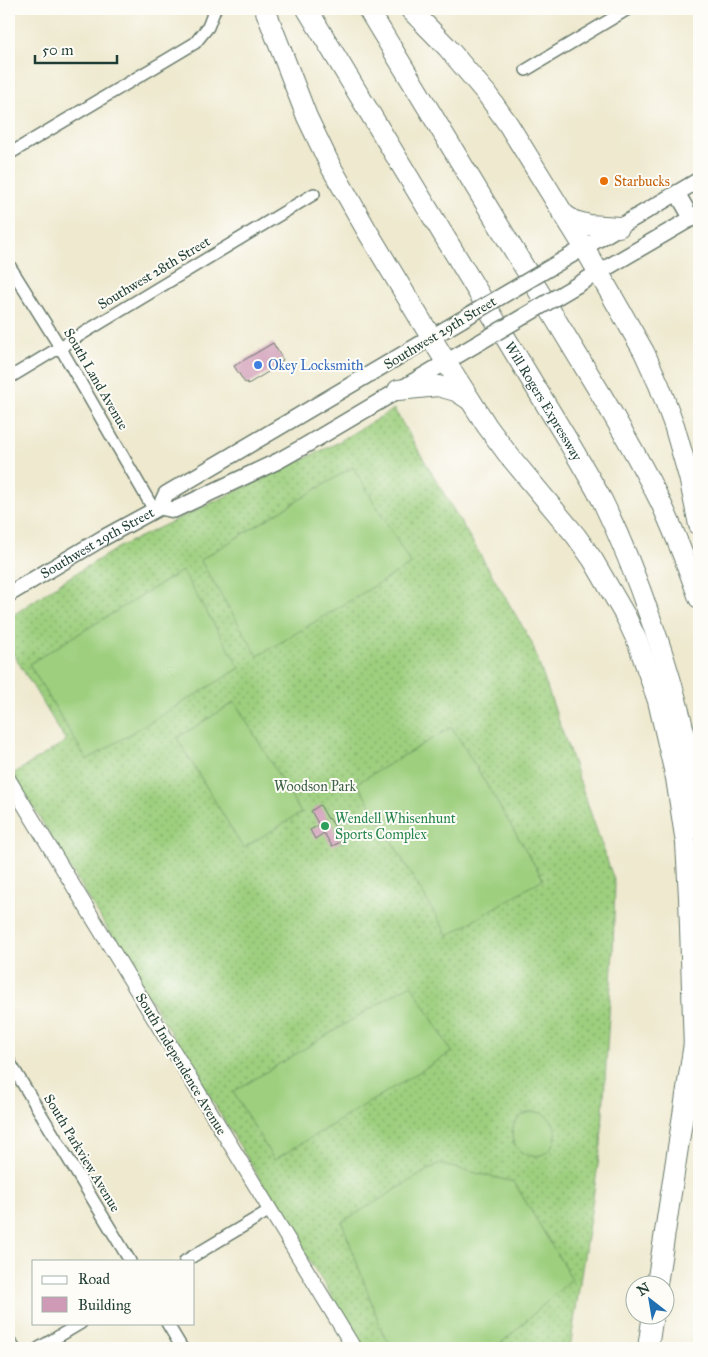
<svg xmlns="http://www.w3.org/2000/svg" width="708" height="1357" font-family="'IM FELL Great Primer',serif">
<defs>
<pattern id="grass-dots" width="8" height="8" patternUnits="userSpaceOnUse" patternTransform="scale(1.25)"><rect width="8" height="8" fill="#9dcf7e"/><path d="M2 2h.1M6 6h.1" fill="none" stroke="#7fa968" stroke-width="1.8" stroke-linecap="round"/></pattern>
</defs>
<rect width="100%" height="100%" fill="#fdfcf7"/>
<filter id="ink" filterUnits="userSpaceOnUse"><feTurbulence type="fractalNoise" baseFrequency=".02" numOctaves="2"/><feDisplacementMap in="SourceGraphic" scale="10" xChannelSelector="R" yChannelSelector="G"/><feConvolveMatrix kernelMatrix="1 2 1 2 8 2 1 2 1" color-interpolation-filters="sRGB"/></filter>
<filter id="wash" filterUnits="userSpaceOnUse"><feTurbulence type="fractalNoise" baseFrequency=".0096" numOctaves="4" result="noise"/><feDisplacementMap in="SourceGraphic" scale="20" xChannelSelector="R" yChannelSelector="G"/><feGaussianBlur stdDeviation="1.12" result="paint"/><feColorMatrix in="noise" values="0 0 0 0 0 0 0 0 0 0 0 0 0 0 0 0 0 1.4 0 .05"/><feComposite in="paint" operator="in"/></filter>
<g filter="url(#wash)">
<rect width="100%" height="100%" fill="#eee9cf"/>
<path fill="url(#grass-dots)" stroke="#5e8659" d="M394,409L531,641L615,883L613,951L601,1145L570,1348H363L13,774L66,741L9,647V618L60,583L121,546L333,445Z"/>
<g fill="#9dcf7e" stroke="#5e8659">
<path d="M353,467L411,564L258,656L200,560Z"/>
<path d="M182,571L240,668L87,760L29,664Z"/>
<path d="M235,702L301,813L243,848L177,738Z"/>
<path d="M452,727L543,879L448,936L357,783Z"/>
<path d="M411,984L452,1052L274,1160L233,1092Z"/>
<circle cx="534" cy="1134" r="22"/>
<path d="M438,1164L514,1182L572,1279L496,1348H392L382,1331L342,1222Z"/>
</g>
<g id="blocks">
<g fill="#cf9ab5">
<path d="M273,343L283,360L281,361L283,363L248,384L247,382L245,383L234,366Z"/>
<path d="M320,805L328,819L329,818L335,827L333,828L341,842L332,846L324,833L315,839L310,830L319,825L311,811Z"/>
</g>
</g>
</g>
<g filter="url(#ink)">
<use href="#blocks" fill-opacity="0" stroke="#67796a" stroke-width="1"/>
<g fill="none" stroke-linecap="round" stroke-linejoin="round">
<defs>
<g id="minor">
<path d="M526,70L628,9"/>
<path d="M9,154L195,43L208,27L215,9"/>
<path d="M9,265L60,347L154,510"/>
<path d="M9,378L314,194"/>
<path d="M9,1061L130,1261"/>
<path d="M185,1261L270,1210"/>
<path d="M167,1323L182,1348"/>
<path d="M9,1340L14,1348"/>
<path d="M39,1348L81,1323"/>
</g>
<path id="tertiary" d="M9,780L354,1348"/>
<g id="secondary">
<path d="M677,193L692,219"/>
<path d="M563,260L699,180"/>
<path d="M577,285L699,214"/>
<path d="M160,507L174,510L278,461L301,448L475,345"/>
<path id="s1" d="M9,594L103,538L160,507L166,494L461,320"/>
</g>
<g id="motorway">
<path d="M265,9L307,117L331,167L366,229L446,362L487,426L507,453L576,536L593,560L626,617L638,643L658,701L676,778L686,843L689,897L694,1049"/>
<path id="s2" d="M307,9L568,441C579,460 591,480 602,500C621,539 637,579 651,620C675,687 693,756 699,826"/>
<path d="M368,9L602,396C622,430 642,465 660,501C675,532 687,565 699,598"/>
<path d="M410,9L447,47L486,93L508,124L584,247L644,352L659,385L674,425L689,477L699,525"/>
<path d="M562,213L574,221L589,225L619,227"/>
<path d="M398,390L438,386L456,391L470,400"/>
<path d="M657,1284L695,1037"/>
<path d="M648,1348L653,1314"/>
</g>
</defs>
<use href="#minor" stroke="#67796a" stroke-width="14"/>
<use href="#tertiary" stroke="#67796a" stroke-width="16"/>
<use href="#secondary" stroke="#67796a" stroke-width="18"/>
<use href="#motorway" stroke="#67796a" stroke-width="22"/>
<use href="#minor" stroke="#fff" stroke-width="11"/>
<use href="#tertiary" stroke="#fff" stroke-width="14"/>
<use href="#secondary" stroke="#fff" stroke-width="15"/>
<use href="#motorway" stroke="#fff" stroke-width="20"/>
<defs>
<g id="secondary-bridge">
<path d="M461,320L563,260"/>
<path d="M475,345L577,285"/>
</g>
</defs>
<use href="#secondary-bridge" stroke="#67796a" stroke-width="18" stroke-linecap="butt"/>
<use href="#secondary-bridge" stroke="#fff" stroke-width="15"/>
</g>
</g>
<circle fill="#e8710a" stroke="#fdfcf7" stroke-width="2" cx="604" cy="181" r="5"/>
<circle fill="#3f7fe0" stroke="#fdfcf7" stroke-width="2" cx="258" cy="365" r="5"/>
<circle fill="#2e9e5b" stroke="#fdfcf7" stroke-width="2" cx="325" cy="826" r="5"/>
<g text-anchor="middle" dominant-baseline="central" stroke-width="4" stroke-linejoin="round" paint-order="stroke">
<g font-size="14" fill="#c56008" stroke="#fdfcf7" text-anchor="start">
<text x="614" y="181">Starbucks</text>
</g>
<g font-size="14" fill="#1f3d34" stroke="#fdfcf7">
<text transform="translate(154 273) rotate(-31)">Southwest 28th Street</text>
<text transform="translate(440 333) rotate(-31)">Southwest 29th Street</text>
<text transform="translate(96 379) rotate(60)">South Land Avenue</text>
<text stroke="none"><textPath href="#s2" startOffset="458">Will Rogers Expressway</textPath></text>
<text stroke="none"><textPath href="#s1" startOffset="102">Southwest 29th Street</textPath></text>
<text transform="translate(181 1064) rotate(59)">South Independence Avenue</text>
<text transform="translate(82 1153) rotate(59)">South Parkview Avenue</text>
</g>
<g font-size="14" fill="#366cbe" stroke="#fdfcf7" text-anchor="start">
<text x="268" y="365">Okey Locksmith</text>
</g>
<g font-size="14" fill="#3e6246" stroke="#fdfcf7">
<text x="315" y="786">Woodson Park</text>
</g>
<g font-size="14" fill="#27864d" stroke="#fdfcf7" text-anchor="start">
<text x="335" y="818">Wendell Whisenhunt<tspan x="335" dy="16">Sports Complex</tspan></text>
</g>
</g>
<rect width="708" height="1357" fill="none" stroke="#fdfcf7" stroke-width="30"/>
<rect x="32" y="1260" width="162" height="65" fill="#fdfcf7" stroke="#a4b0a9"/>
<rect x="42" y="1276" width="25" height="8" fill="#ffffff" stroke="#a4b0a9"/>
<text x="78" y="1284" font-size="15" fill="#1f3d34">Road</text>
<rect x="42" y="1297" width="25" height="15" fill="#cf9ab5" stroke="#a4b0a9"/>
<text x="78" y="1310" font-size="15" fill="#1f3d34">Building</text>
<g transform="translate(650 1300) rotate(329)"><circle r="24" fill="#fdfcf7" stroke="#a4b0a9"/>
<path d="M0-4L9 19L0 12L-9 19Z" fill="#1f6fb2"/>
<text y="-8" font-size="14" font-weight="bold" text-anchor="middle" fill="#1f3d34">N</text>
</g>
<path d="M35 55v8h82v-8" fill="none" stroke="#1f3d34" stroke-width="2.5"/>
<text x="42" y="55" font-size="15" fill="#1f3d34" stroke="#fdfcf7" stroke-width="4" paint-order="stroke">50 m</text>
</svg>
